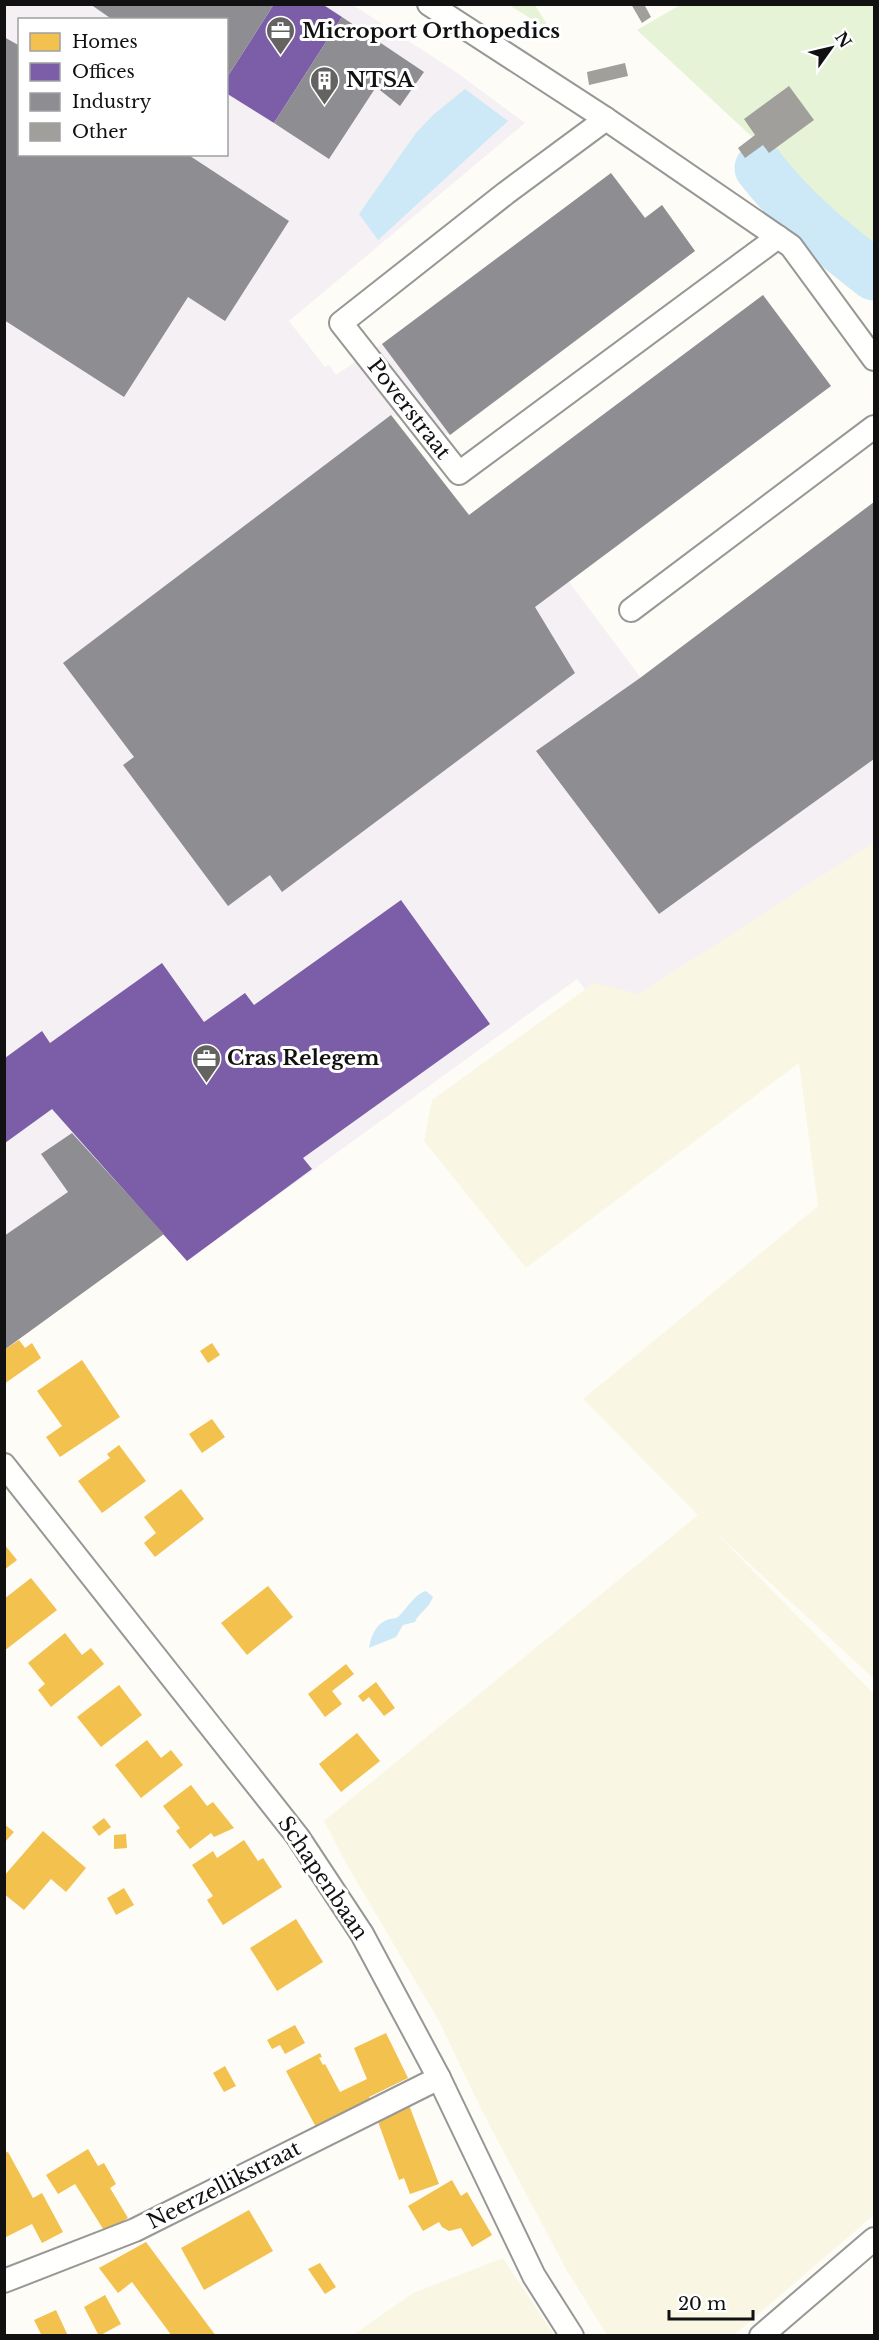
<svg xmlns="http://www.w3.org/2000/svg" width="879" height="2340" font-family="'Libre Baskerville',serif">
<rect width="100%" height="100%" fill="#fdfcf7"/>
<path fill="#f5f0f3" fill-rule="evenodd" d="M5,5H353L456,72L525,123L289,321L325,367L329,365L336,375L382,344L611,173L645,217L662,205L695,251L450,435L392,415L469,515L763,295L831,386L569,582L641,678L874,503V860L618,1033L577,979L187,1261L164,1234L5,1348ZM20,20H226V154H20Z"/>
<g fill="#f9f7e4">
<path d="M874,842V1679L713,1530L874,1694V2215L734,2335H607L566,2269L482,2111L439,2021L347,1865L324,1821L698,1515L583,1399L818,1206L799,1063L526,1268L424,1141L432,1100L594,983L639,994Z"/>
<path d="M503,2258L554,2335H353L413,2293Z"/>
</g>
<g fill="#e7f3d7">
<path d="M509,5H535L551,31Z"/>
<path d="M680,5H874V250L637,30Z"/>
</g>
<g fill="#cde8f7">
<path d="M465,89L508,121L378,240L359,214L416,133L433,115Z"/>
<path d="M426,1591L433,1597C428,1610 419,1612 415,1622L403,1625L396,1637L369,1648C371,1635 377,1622 390,1619C394,1618 396,1619 399,1616C407,1608 415,1594 426,1591Z"/>
</g>
<g fill="#f2c14e">
<path d="M19,1340L25,1348L32,1343L41,1358L4,1384V1350Z"/>
<path d="M212,1343L220,1355L208,1363L200,1351Z"/>
<path d="M82,1360L120,1417L60,1457L46,1437L62,1426L37,1391Z"/>
<path d="M212,1419L225,1437L202,1453L189,1434Z"/>
<path d="M119,1445L146,1481L102,1513L78,1481L110,1458L107,1454Z"/>
<path d="M181,1489L204,1519L155,1557L144,1543L156,1533L144,1517Z"/>
<path d="M4,1544L17,1560L4,1570Z"/>
<path d="M31,1578L57,1610L4,1651V1599Z"/>
<path d="M268,1586L293,1617L247,1655L221,1623Z"/>
<path d="M65,1633L82,1655L91,1648L104,1664L51,1707L38,1690L45,1684L28,1663Z"/>
<path d="M346,1664L354,1674L332,1691L342,1704L325,1717L308,1694Z"/>
<path d="M376,1682L395,1708L384,1716L369,1697L363,1702L358,1696Z"/>
<path d="M119,1685L142,1715L101,1747L77,1717Z"/>
<path d="M357,1733L380,1761L341,1792L319,1764Z"/>
<path d="M147,1740L161,1758L171,1750L183,1765L141,1798L115,1765Z"/>
<path d="M191,1785L207,1806L213,1802L234,1828L214,1837L211,1833L190,1849L176,1831L180,1828L163,1806Z"/>
<path d="M104,1818L111,1827L99,1836L92,1827Z"/>
<path d="M4,1824L14,1832L4,1843Z"/>
<path d="M43,1831L86,1868L66,1892L51,1879L24,1910L4,1894V1876Z"/>
<path d="M126,1834L127,1848L114,1849V1835Z"/>
<path d="M244,1840L258,1861L263,1858L282,1887L223,1925L207,1900L213,1896L192,1865L213,1851L217,1858Z"/>
<path d="M124,1888L134,1905L116,1915L107,1898Z"/>
<path d="M296,1919L323,1962L277,1991L250,1948Z"/>
<path d="M295,2025L305,2043L285,2054L280,2045L272,2049L267,2040Z"/>
<path d="M386,2033L408,2078L369,2097L371,2100L317,2129L286,2071L320,2053L322,2057L319,2058L323,2065L325,2064L340,2092L367,2079L354,2048Z"/>
<path d="M225,2066L236,2086L224,2092L213,2073Z"/>
<path d="M409,2105L439,2184L410,2194L404,2178L399,2180L376,2116Z"/>
<path d="M88,2149L98,2166L104,2163L116,2184L110,2188L128,2218L105,2232L75,2184L58,2194L46,2175Z"/>
<path d="M8,2152L33,2198L42,2193L63,2232L42,2243L32,2224L4,2238V2153Z"/>
<path d="M452,2180L461,2196L467,2192L492,2235L472,2247L461,2228L449,2231L442,2227L439,2222L423,2231L408,2206Z"/>
<path d="M249,2210L273,2251L204,2290L181,2248Z"/>
<path d="M146,2242L216,2336H172L132,2282L118,2293L99,2268Z"/>
<path d="M320,2263L336,2287L325,2294L308,2269Z"/>
<path d="M105,2295L121,2324L99,2336L84,2307Z"/>
<path d="M56,2310L68,2336H42L34,2320Z"/>
</g>
<g fill="#7b5ea7">
<path d="M274,4H322L342,17L274,123L226,93V79Z"/>
<path d="M401,900L490,1024L303,1158L312,1169L187,1261L52,1109L5,1143V1058L42,1031L50,1043L162,963L204,1022L245,993L254,1005Z"/>
</g>
<g fill="#8d8d92">
<path d="M90,4H274L226,79V20H113Z"/>
<path d="M342,17L424,72L400,106L376,87L329,159L274,123Z"/>
<path d="M4,37L20,46V154H187L289,221L225,321L188,297L124,397L4,320Z"/>
<path d="M611,173L645,218L662,205L695,251L450,435L382,344Z"/>
<path d="M763,295L831,386L535,607L575,673L282,892L270,875L228,906L123,765L134,757L63,663L391,415L469,515Z"/>
<path d="M874,502V759L659,914L536,751L640,678Z"/>
<path d="M72,1133L164,1234L4,1350V1236L68,1192L41,1154Z"/>
</g>
<g fill="none" stroke-linecap="round" stroke-linejoin="round">
<path stroke="#cde8f7" stroke-width="51" d="M760,168C794,212 830,241 874,275"/>
</g>
<g fill="#a19f9c">
<path d="M631,4H644L651,17L642,23Z"/>
<path d="M625,63L628,76L589,85L587,72Z"/>
<path d="M789,86L814,120L769,153L763,145L745,158L738,148L755,135L744,119Z"/>
</g>
<g fill="none" stroke-linecap="round" stroke-linejoin="round">
<defs>
<g id="minor">
<path d="M429,4L606,119L791,246L874,359"/>
<path d="M606,119L506,193L341,323L459,473L778,237"/>
<path d="M631,610L874,427"/>
<path d="M4,1465L298,1837L362,1934L439,2078L534,2276L572,2336"/>
<path d="M4,2281L135,2230L439,2078"/>
<path d="M761,2336L874,2239"/>
</g>
</defs>
<use href="#minor" stroke="#979795" stroke-width="26"/>
<use href="#minor" stroke="#fffffe" stroke-width="22"/>
</g>
<defs>
<symbol id="office-pin" viewBox="-11 -11 22 30"><path d="M0 17L-7.5 6A9.5 9.5 0 1 1 7.5 6Z" fill="#646362" stroke="#fff"/><path d="M-6-3h4V-5.5h4V-3h4V5H-6ZM-1-4.5V-3h2v-1.5ZM-6 0V1H6V0Z" fill="#fff"/></symbol>
<symbol id="building-pin" viewBox="-11 -11 22 30"><path d="M0 17L-7.5 6A9.5 9.5 0 1 1 7.5 6Z" fill="#646362" stroke="#fff"/><path d="M-4-6H4V6H1V3H-1V6H-4ZM-2.5-4.3h1.7v1.8h-1.7ZM.8-4.3h1.7v1.8H.8ZM-2.5-1h1.7V.8h-1.7ZM.8-1h1.7V.8H.8Z" fill="#fff"/></symbol>
</defs>
<g fill-rule="evenodd">
<use href="#office-pin" x="264" y="14" width="33" height="45"/>
<use href="#building-pin" x="308" y="64" width="33" height="45"/>
<use href="#office-pin" x="190" y="1042" width="33" height="45"/>
</g>
<g text-anchor="middle" dominant-baseline="central" stroke-width="6" stroke-linejoin="round" paint-order="stroke">
<g font-size="21" font-weight="bold" fill="#111" stroke="#fff" text-anchor="start">
<text x="302" y="31">Microport Orthopedics</text>
<text x="346" y="80">NTSA</text>
<text x="227" y="1058">Cras Relegem</text>
</g>
<g font-size="21" fill="#111" stroke="#fff">
<text transform="translate(409 409) rotate(52)">Poverstraat</text>
<text transform="translate(323 1878) rotate(56)">Schapenbaan</text>
<text transform="translate(224 2185) rotate(-27)">Neerzellikstraat</text>
</g>
</g>
<rect width="879" height="2340" fill="none" stroke="#111111" stroke-width="12"/>
<rect x="18" y="18" width="210" height="138" fill="#ffffff" stroke="#a0a0a0" stroke-width="1.5"/>
<rect x="30" y="33" width="30" height="18" fill="#f2c14e" stroke="#a0a0a0" stroke-width="1.5"/>
<text x="72" y="48" font-size="18" fill="#111111">Homes</text>
<rect x="30" y="63" width="30" height="18" fill="#7b5ea7" stroke="#a0a0a0" stroke-width="1.5"/>
<text x="72" y="78" font-size="18" fill="#111111">Offices</text>
<rect x="30" y="93" width="30" height="18" fill="#8d8d92" stroke="#a0a0a0" stroke-width="1.5"/>
<text x="72" y="108" font-size="18" fill="#111111">Industry</text>
<rect x="30" y="123" width="30" height="18" fill="#a19f9c" stroke="#a0a0a0" stroke-width="1.5"/>
<text x="72" y="138" font-size="18" fill="#111111">Other</text>
<g transform="translate(831 48) rotate(56)" stroke="#ffffff" stroke-width="4.5" paint-order="stroke">
<path d="M0-4.5L10 22L0 15L-10 22Z" fill="#111111"/>
<text y="-9" font-size="16" font-weight="bold" text-anchor="middle" fill="#111111">N</text>
</g>
<path d="M669 2310v9h84v-9" fill="none" stroke="#111111" stroke-width="3"/>
<text x="678" y="2310" font-size="18" fill="#111111" stroke="#ffffff" stroke-width="4.5" paint-order="stroke">20 m</text>
</svg>
